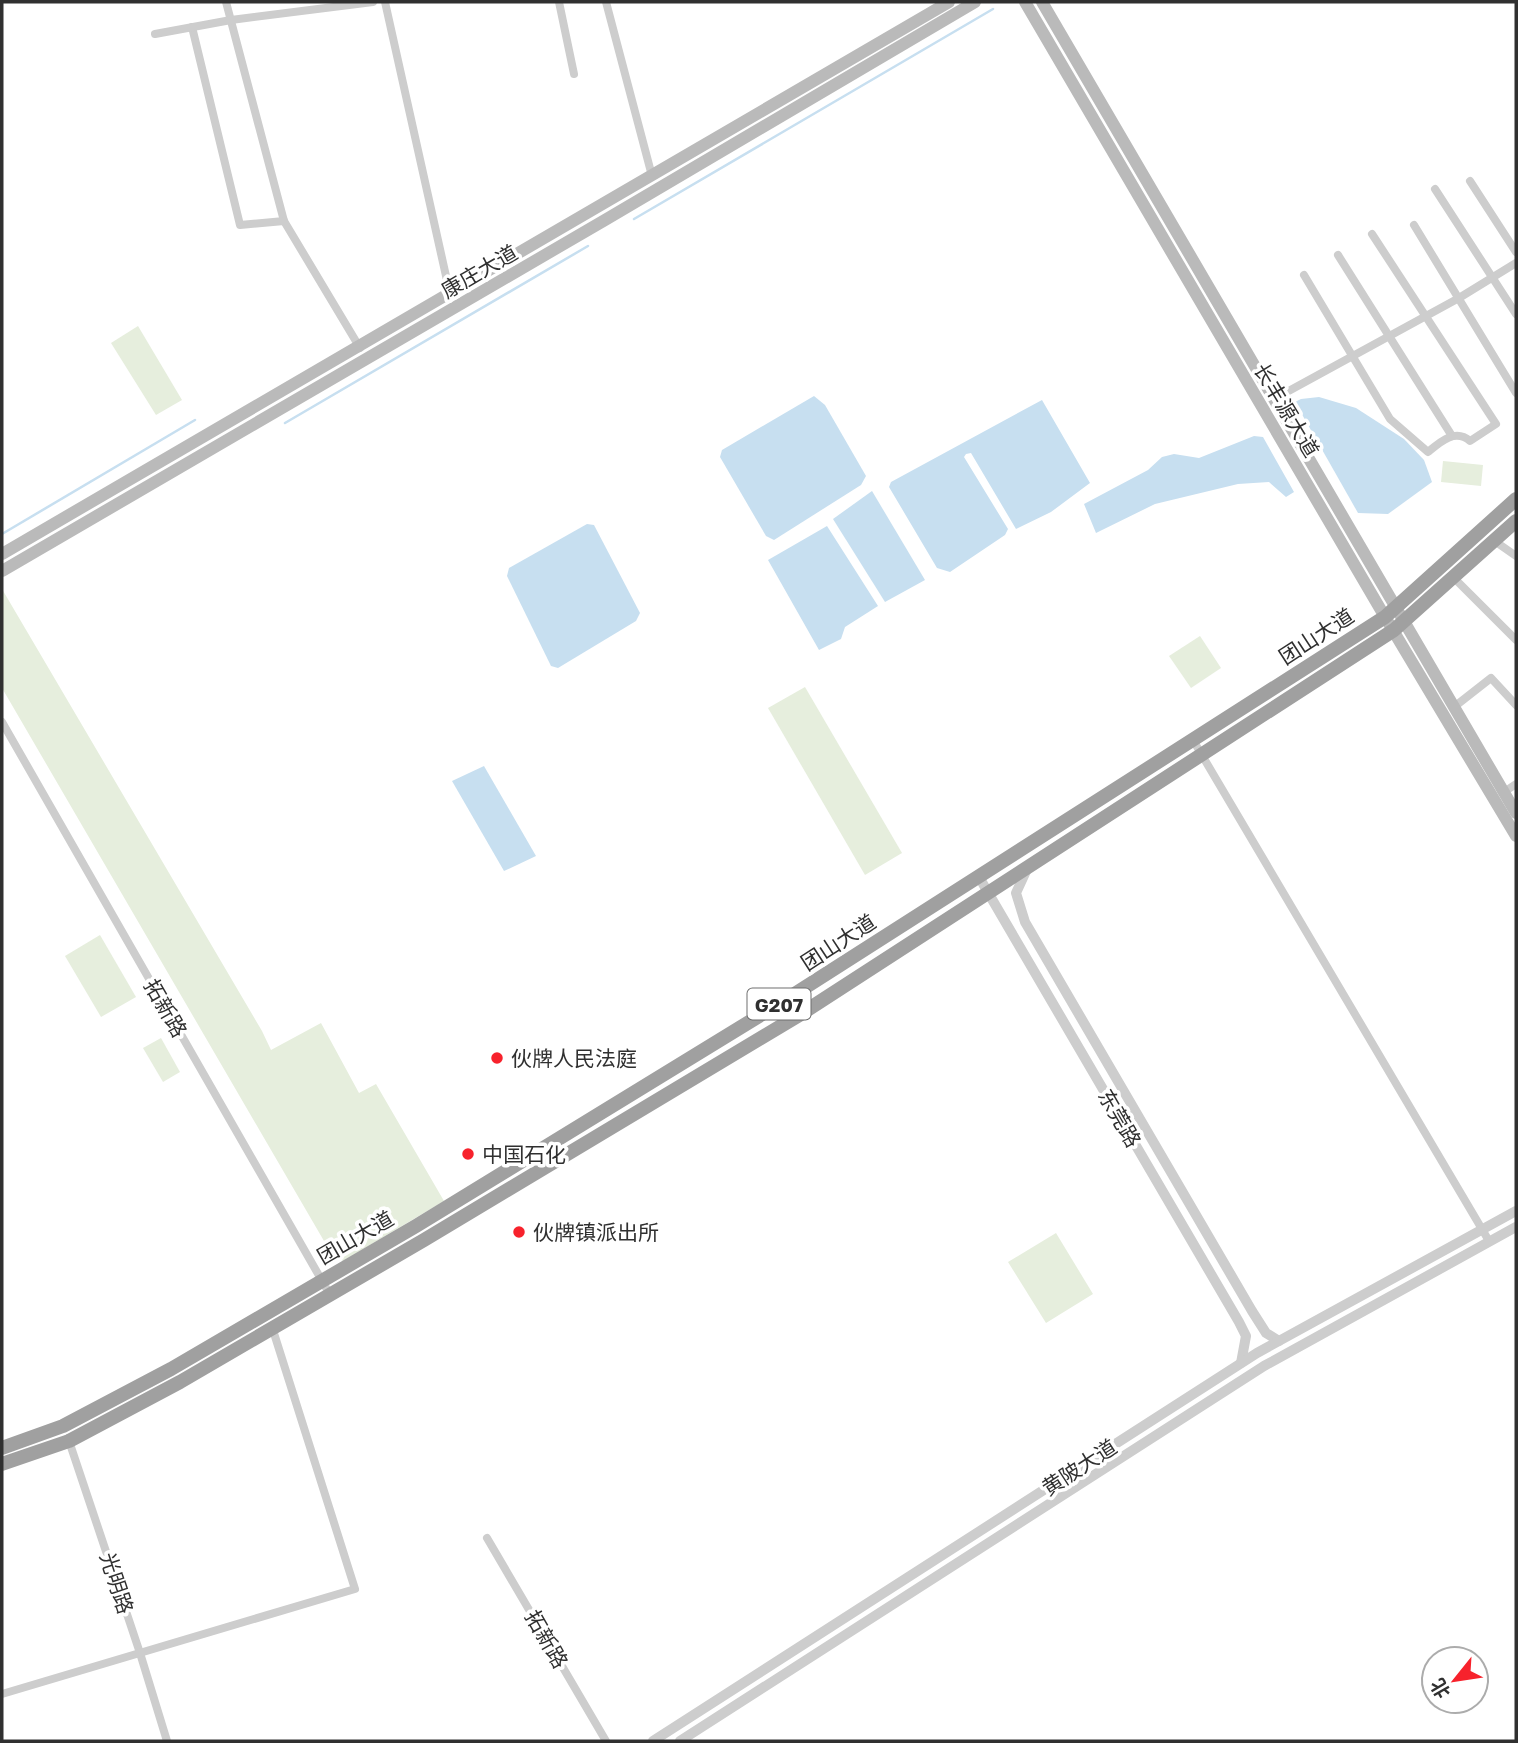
<svg xmlns="http://www.w3.org/2000/svg" width="1518" height="1743" font-family="'Golos Text','Noto Sans SC',sans-serif">
<rect width="100%" height="100%" fill="#fff"/>
<g fill="#e6eedd">
<path d="M138,326L182,400L156,415L111,343Z"/>
<path d="M1443,461L1483,465L1481,486L1441,482Z"/>
<path d="M2,589L262,1031L271,1050L321,1023L359,1093L376,1084L444,1201L343,1261L331,1253L2,688Z"/>
<path d="M1200,636L1221,668L1191,688L1169,656Z"/>
<path d="M805,687L902,853L865,875L768,708Z"/>
<path d="M100,935L136,997L101,1017L65,956Z"/>
<path d="M161,1038L180,1072L163,1082L143,1048Z"/>
<path d="M1056,1233L1093,1294L1046,1323L1008,1262Z"/>
</g>
<g fill="#c7dff0">
<path d="M814,396L825,405L866,476L861,485L774,540L766,536L720,457L722,450Z"/>
<path d="M1319,397L1356,408L1404,439L1424,460L1432,482L1388,514L1358,513L1295,402L1301,399Z"/>
<path d="M1042,400L1090,483L1051,512L1016,529L971,453L966,454L964,457L1008,529L1005,535L950,572L937,568L889,487L891,482Z"/>
<path d="M1254,436L1263,437L1294,492L1286,497L1269,482L1238,484L1155,504L1096,533L1084,504L1148,470L1162,457L1174,454L1199,458Z"/>
<path d="M872,491L925,580L885,602L833,519Z"/>
<path d="M587,524L594,525L640,613L636,621L558,668L551,666L507,576L509,568Z"/>
<path d="M827,526L878,606L845,627L841,639L819,650L768,560Z"/>
<path d="M484,766L536,856L504,871L452,781Z"/>
</g>
<g fill="none" stroke-linecap="round" stroke-linejoin="round">
<g stroke="#c7dff0" stroke-width="2.5">
<path d="M634,219L993,9"/>
<path d="M285,423L588,246"/>
<path d="M2,534L195,420"/>
</g>
<g stroke="#cdcdcd" stroke-width="8">
<path d="M226,2L284,221L360,348"/>
<path d="M385,2L450,294"/>
<path d="M559,2L574,74"/>
<path d="M606,2L652,176"/>
<path d="M192,27L240,225L284,221"/>
<path d="M155,34L231,20L373,2"/>
<path d="M1470,181L1516,252"/>
<path d="M1435,189L1516,314"/>
<path d="M1414,225L1516,393"/>
<path d="M1338,255L1452,436"/>
<path d="M1304,275L1390,419L1428,452C1440,442 1455,428 1470,441L1496,424L1372,234"/>
<path d="M1274,399L1459,298L1516,263"/>
<path d="M1496,542L1516,556"/>
<path d="M1454,578L1516,640"/>
<path d="M1454,707L1491,678L1516,705"/>
<path d="M2,722L329,1293"/>
<path d="M1193,740L1489,1241"/>
<path d="M1504,792L1516,784"/>
<path d="M68,1438L140,1653L167,1741"/>
<path d="M487,1538L606,1741"/>
<path d="M2,1694L355,1589L272,1327"/>
</g>
<g stroke="#cdcdcd" stroke-width="10">
<path d="M1028,867L1016,893L1025,922L1252,1311L1266,1333L1279,1341"/>
<path d="M979,877L1239,1322L1246,1336L1241,1363"/>
<path d="M653,1741L1257,1353L1516,1211"/>
<path d="M680,1741L1264,1366L1516,1227"/>
</g>
<g stroke="#bababa" stroke-width="12">
<path d="M1025,2L1385,617L1516,836"/>
<path d="M1042,2L1516,813"/>
<path d="M2,554L949,2"/>
<path d="M2,571L605,220L975,2"/>
</g>
<g stroke="#a0a0a0" stroke-width="14">
<path d="M2,1448L63,1426L171,1369L416,1226L790,997L1385,617L1516,499"/>
<path d="M2,1464L69,1441L180,1382L424,1240L801,1014L1394,630L1516,521"/>
</g>
</g>
<g fill="#f7222c" stroke="#fff" stroke-width="2.5">
<circle cx="497" cy="1058" r="7"/>
<circle cx="468" cy="1154" r="7"/>
<circle cx="519" cy="1232" r="7"/>
</g>
<g text-anchor="middle" dominant-baseline="central" stroke-width="7" stroke-linejoin="round" paint-order="stroke">
<rect fill="#fff" stroke="#6e6e6e" stroke-width="2" x="747.5" y="988.5" width="63" height="31" rx="5"/>
<g font-size="19" font-weight="bold" fill="#303030">
<text x="779" y="1004">G207</text>
</g>
<g font-size="21" fill="#303030" stroke="#fff">
<text transform="translate(479 271) rotate(-30)">康庄大道</text>
<text transform="translate(1287 410) rotate(59)">长丰源大道</text>
<text transform="translate(1316 636) rotate(-33)">团山大道</text>
<text transform="translate(838 942) rotate(-33)">团山大道</text>
<text transform="translate(166 1008) rotate(60)">拓新路</text>
<text transform="translate(1120 1118) rotate(60)">东莞路</text>
<text transform="translate(355 1237) rotate(-30)">团山大道</text>
<text transform="translate(1079 1467) rotate(-33)">黄陂大道</text>
<text transform="translate(117 1583) rotate(72)">光明路</text>
<text transform="translate(547 1639) rotate(60)">拓新路</text>
</g>
<g font-size="21" fill="#303030" stroke="#fff" text-anchor="start">
<text x="511" y="1058">伙牌人民法庭</text>
<text x="482" y="1154">中国石化</text>
<text x="533" y="1232">伙牌镇派出所</text>
</g>
</g>
<rect width="1518" height="1743" fill="none" stroke="#303030" stroke-width="7"/>
<g transform="translate(1455 1680) rotate(240)"><circle r="33" fill="#ffffff" stroke="#acacac" stroke-width="2"/>
<path d="M0-5L12 26L0 18L-12 26Z" fill="#f7222c"/>
<text y="-10" font-size="19" font-weight="bold" text-anchor="middle" fill="#303030">北</text>
</g>
</svg>
